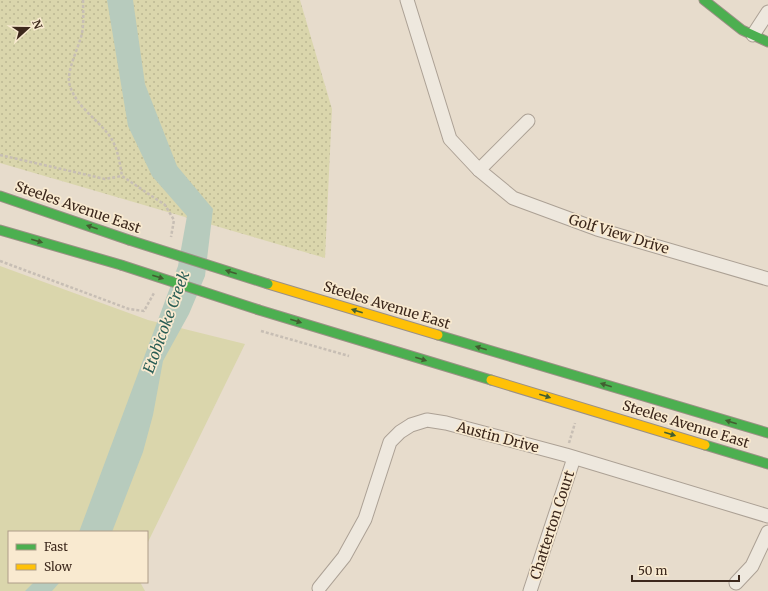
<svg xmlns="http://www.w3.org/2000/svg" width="768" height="591" font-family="Merriweather,serif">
<defs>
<pattern id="park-dots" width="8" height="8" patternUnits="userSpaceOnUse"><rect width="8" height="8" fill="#dad6ac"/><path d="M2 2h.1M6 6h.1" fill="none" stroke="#bcb893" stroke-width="1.8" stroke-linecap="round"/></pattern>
</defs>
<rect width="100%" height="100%" fill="#e7dccc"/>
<path fill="#dad6ac" d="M0,266L148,320L245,344L147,544V532H9V582H140L145,591H0Z"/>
<path fill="url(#park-dots)" d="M0,0H300L332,109L325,258L0,163Z"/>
<g fill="#b7cbbd">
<path d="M107,0H133L145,84L177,166L213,209L205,276L189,314L163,361L153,415L143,452L112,532H79L178,266L187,216L152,176L128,126Z"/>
<path d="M34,582H60L52,591H25Z"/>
</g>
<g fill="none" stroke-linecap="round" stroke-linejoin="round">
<defs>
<g id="street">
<path d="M407,0L450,139L479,170L513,198L597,229L768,279"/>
<path d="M753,35L768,12"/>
<path d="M479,170L528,121"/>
<path d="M736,583L752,566L768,532"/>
<path d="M319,588L344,557L365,519L390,442L400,432L411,425L427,420L446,423L566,455L768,516"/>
<path d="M530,591L574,458"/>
</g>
<g id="fast">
<path d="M704,0L742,30L768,42"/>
<path d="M0,196L129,240"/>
<path d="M0,230L121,265"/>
<path d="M259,310L491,380"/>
<path d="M438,335L768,433"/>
<path d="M705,445L768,464"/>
</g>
<g id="slow">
<path d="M268,284L438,335"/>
<path d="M491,380L705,445"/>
</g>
</defs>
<use href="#street" stroke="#aca195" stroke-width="15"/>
<use href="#fast" stroke="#9b9085" stroke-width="11"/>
<use href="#slow" stroke="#9b9085" stroke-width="11"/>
<g stroke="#c7beb4" stroke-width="2.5" stroke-dasharray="3 2" stroke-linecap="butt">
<path d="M83,0C83,11 84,23 82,33C79,48 65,72 70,86C77,108 99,120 111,138C118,149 120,164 122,176L165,205L174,220L171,237"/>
<path d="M0,155L105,179L122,176"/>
<path d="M0,261L129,309L144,311L154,293"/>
<path d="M261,331L349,356"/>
<path d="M569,443L575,423"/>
</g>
<use href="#street" stroke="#eee8de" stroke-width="13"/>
<use href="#fast" stroke="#4caf50" stroke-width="9"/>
<use href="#slow" stroke="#ffc107" stroke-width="9"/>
<defs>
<g id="fast-bridge">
<path d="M129,240L268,284"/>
<path d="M121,265L259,310"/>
</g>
</defs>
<use href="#fast-bridge" stroke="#9b9085" stroke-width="11" stroke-linecap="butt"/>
<use href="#fast-bridge" stroke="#4caf50" stroke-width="9"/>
</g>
<defs><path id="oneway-solid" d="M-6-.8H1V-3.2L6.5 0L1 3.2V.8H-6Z"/></defs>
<g fill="#425e31">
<use href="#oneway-solid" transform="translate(92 227) rotate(-161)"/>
<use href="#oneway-solid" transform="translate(37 241) rotate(16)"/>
<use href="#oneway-solid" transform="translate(231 272) rotate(-162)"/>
<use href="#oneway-solid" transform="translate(158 277) rotate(18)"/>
<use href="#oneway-solid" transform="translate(357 311) rotate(-163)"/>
<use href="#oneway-solid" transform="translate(296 321) rotate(17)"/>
<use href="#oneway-solid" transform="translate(481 348) rotate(-163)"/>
<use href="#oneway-solid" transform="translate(421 359) rotate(17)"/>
<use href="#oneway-solid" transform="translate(606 385) rotate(-163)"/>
<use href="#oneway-solid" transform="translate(545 396) rotate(17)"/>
<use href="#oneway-solid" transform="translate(731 422) rotate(-163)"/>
<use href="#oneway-solid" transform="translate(670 434) rotate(17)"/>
</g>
<g text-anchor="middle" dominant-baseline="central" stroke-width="3.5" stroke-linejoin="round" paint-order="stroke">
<g font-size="14" fill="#3c281c" stroke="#f9ead0">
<text transform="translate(78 207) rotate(19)">Steeles Avenue East</text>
<text transform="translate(619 234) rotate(17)">Golf View Drive</text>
<text transform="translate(387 305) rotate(17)">Steeles Avenue East</text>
<text transform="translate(686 424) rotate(17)">Steeles Avenue East</text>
<text transform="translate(498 437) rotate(15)">Austin Drive</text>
<text transform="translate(552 525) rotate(-72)">Chatterton Court</text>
</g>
<g font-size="15" font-style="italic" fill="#295d55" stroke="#f9ead0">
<text transform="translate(166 322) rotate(-70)">Etobicoke Creek</text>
</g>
</g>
<rect x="8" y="531" width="140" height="52" fill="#f9ead0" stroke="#ad9c88"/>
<rect x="16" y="544" width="20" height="6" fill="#4caf50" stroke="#ad9c88"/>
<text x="44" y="551" font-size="12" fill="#3c281c">Fast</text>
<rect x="16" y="564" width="20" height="6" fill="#ffc107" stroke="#ad9c88"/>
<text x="44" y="571" font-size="12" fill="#3c281c">Slow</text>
<g transform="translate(28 28) rotate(69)" stroke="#f9ead0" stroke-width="3" paint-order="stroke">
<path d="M0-3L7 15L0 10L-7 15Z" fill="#3c281c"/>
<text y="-6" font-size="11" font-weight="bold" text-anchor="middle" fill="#3c281c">N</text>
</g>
<path d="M632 575v6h107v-6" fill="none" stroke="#3c281c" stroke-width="2"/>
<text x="638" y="575" font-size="12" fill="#3c281c" stroke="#f9ead0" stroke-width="3" paint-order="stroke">50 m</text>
</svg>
